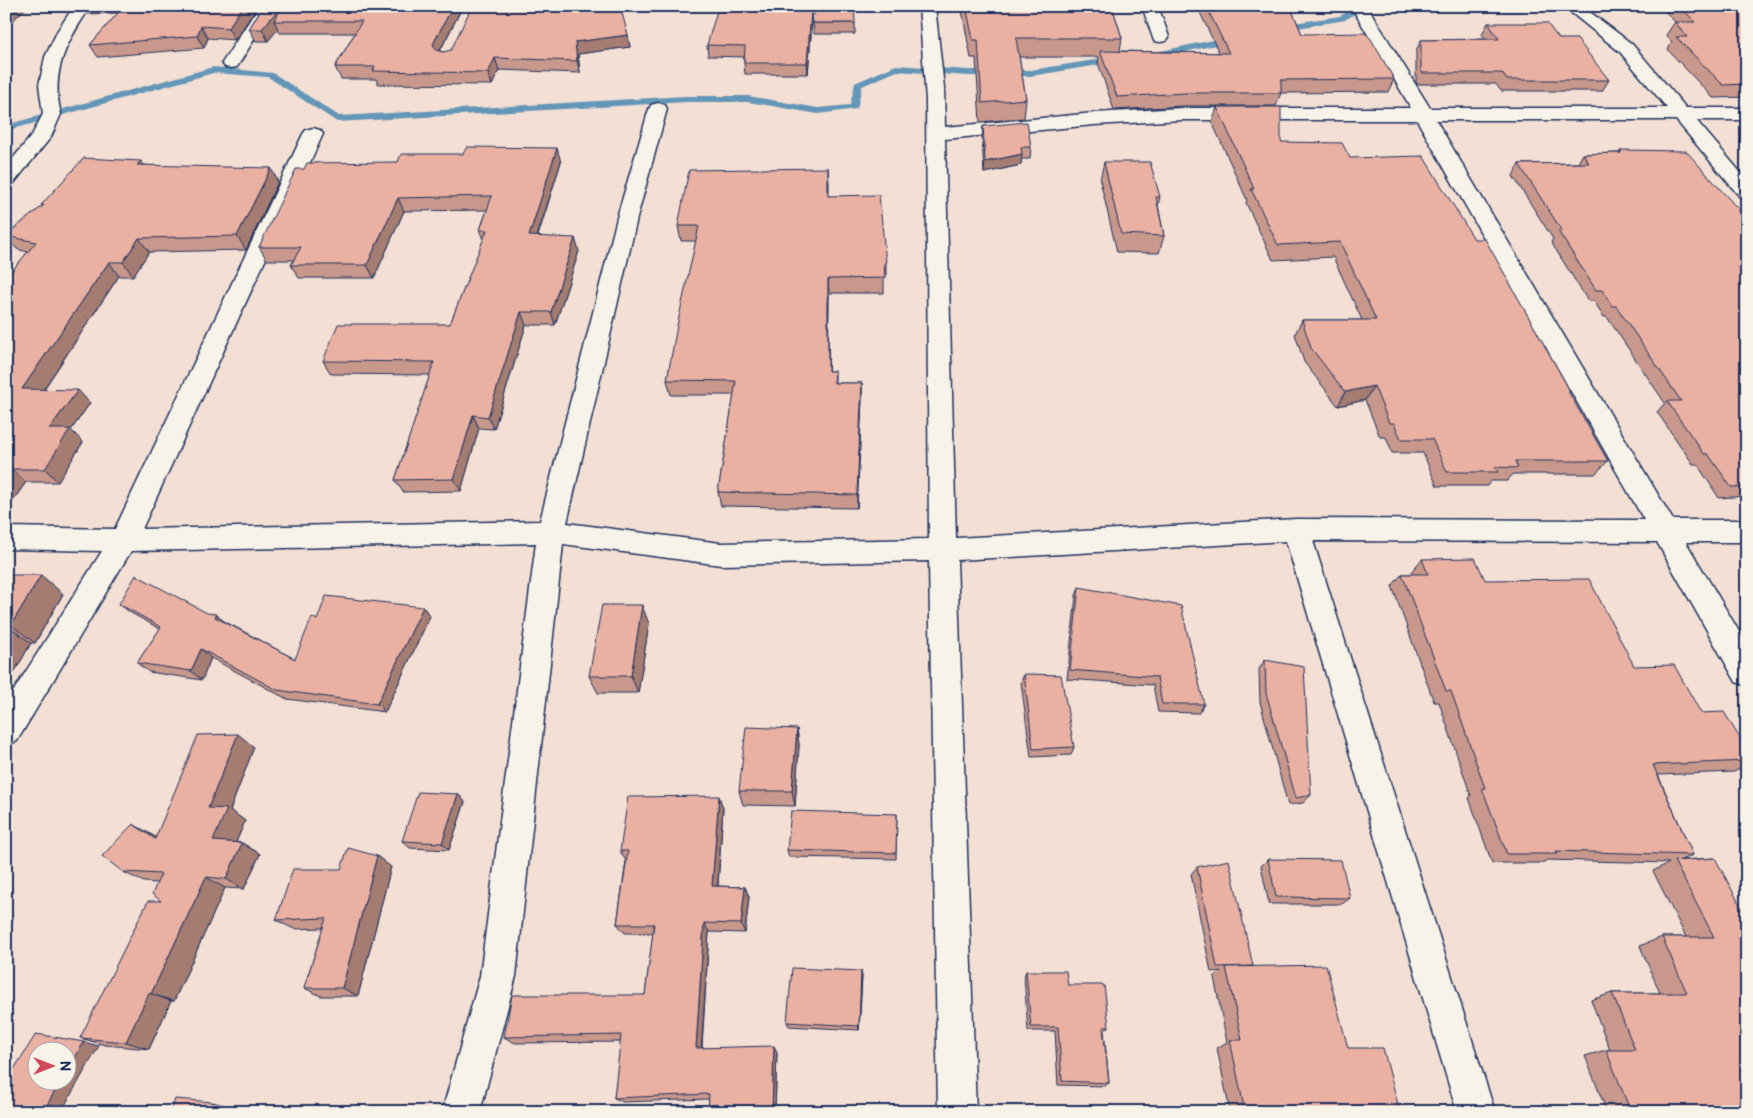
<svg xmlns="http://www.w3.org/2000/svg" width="1753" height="1118" font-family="'Balsamiq Sans',sans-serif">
<rect width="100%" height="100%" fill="#f3dfd3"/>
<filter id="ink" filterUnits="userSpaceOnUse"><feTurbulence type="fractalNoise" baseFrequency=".02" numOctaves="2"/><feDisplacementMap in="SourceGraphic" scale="10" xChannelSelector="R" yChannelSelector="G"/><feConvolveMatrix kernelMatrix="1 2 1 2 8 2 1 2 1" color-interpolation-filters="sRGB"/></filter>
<g filter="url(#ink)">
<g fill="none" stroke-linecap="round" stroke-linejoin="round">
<g fill="#6396b8" fill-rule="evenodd">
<path d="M1357,6H1367L1345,20L1280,31L1276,28L1280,25L1340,16Z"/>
<path d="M1504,6H1544L1540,8H1508Z"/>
<path d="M1232,36L1236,39L1235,41L1156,58L1152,55L1156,52Z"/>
<path d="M1114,57L1118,60L1117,62L1031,76H968L897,71L862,86L857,109L818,114L748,102H686L337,122L268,77L213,73L6,131V125L213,67L273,73L339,116L686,96H748L818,108L850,105L855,83L896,65L968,70H1031Z"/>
</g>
<defs>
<g id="minor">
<path d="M74,6H91C67,41 50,71 61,114L51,137L13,184L6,186V167L32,135L43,114L39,85L45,57L58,30Z"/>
<path d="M259,6H275L237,67L231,68L225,67L222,63Z"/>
<path d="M919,6H935L944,88L945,127L1094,113L1182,108H1411L1351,6H1367L1430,108H1667L1620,52L1563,6H1582L1632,44L1686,108H1747V120H1696L1747,180V199L1740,197L1676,120H1436L1673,520H1747V542H1686L1747,645V686L1736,682L1657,542L1313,541L1495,1112H1457L1286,541L957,560L976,1112H938L929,561L721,565L563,544L516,976L480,1112H442L480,976L536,543L131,551L17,741L6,745V703L102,551L6,549V527L115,529L303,134L306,130L313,128L320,130L323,134L142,529L540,521L618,214L649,109L651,105L658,103L665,105L667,109L638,214L567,523L721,543L929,539L926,100ZM1182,120H1417L1644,520L1296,519L956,538L945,139L1094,125Z"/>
<path d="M1142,6H1158L1169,37L1166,41L1160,42L1154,41Z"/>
</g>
</defs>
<use href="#minor" stroke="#1b2f5e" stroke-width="3"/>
<use href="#minor" fill="#f7f3e8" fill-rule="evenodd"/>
</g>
<g fill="#c9988c" stroke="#1b2f5e">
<path d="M83,6H258L235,40L208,38L204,48L98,57L90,45L118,13L88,14Z"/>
<path d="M263,6H463L440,51L443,52L628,35L630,47L578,54L580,73L499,70L492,85L378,84L376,79H341L335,67L355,33H280L278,29L268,41H256L249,29Z"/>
<path d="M961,6H1112L1122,38L1120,51L1219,53L1197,6H1290L1302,34L1394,79L1388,92L1281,93L1276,106H1182L1114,110L1098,63L1099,57H1019L1026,99L1024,118L980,122L976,58H971Z"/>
<path d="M1660,6L1747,7V97L1713,98L1668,50L1672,42L1666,35L1675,22Z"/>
<path d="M812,23L808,74H745L744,63V57L708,56L707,45Z"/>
<path d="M813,23H855V34H814Z"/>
<path d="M1488,23L1559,39L1609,80L1602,91H1501L1496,84H1417L1416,82V51L1421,40L1486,39L1482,34Z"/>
<path d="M1217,107L1281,142L1350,158L1570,391L1568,393L1608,461L1595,474H1513L1507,481H1491L1487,486H1437L1423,453H1392L1386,437H1380L1365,400L1338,406L1304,362L1295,334L1302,320H1362L1333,257L1273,260L1246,203L1247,200L1212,122Z"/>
<path d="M983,126L1031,147L1030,159H1021V165L984,173L982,137Z"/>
<path d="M1621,150L1747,219V496L1719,498L1697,464H1693L1657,412L1665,403L1607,317H1604L1594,301H1588L1551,242L1553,239L1513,176L1519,164L1578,163L1583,154L1619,153Z"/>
<path d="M561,162L538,236L579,251L555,325H526L494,429L479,428L461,491L403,492L395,480L430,375L331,374L323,361L450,324L484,239L480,230L487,210L404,211L374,278H299L291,265L294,260H267L259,247L304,169Z"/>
<path d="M1104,162L1160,197L1158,205L1164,236L1159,253L1117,252L1100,180Z"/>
<path d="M144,165L278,182L246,250L149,252L133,276H119L44,389L90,403L71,430L83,442L58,482H26L12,502H6V278L28,252L17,249L6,237V235L42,207L41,205Z"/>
<path d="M828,168L829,196L886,263V278H884V293H829L828,371H835V383H862V398L857,508L721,506L718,492L734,395H671L667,380L696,241H681L678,226Z"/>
<path d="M1422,559L1485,580L1634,666L1701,713L1747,750V765L1734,772L1658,775L1693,855L1681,860L1715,858L1747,1112H1607L1585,1056L1606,1050H1610L1591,1000L1612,993H1660L1640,946L1662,937H1686L1653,871L1669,863L1547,860L1542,863H1492L1469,798L1471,796L1439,702H1434L1392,586L1402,574H1412L1411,572Z"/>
<path d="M6,575L63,594L35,643H31L6,687Z"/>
<path d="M1079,587L1204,704L1199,713L1158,712L1153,685L1067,679L1076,596Z"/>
<path d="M119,604L224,621L295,659L317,620L423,607L430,616L385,712L287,699L211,658L202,680L149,672L137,663L160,629L131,613Z"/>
<path d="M649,624L638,693H598L589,676Z"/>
<path d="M1265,660L1311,795L1303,803L1288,805L1260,702L1259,669Z"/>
<path d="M1024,674L1074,747L1071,755L1031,757L1021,682Z"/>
<path d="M797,729L799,745L795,806L743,805L739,791Z"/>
<path d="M254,747L230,810L245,821L236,842L242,843L260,854L244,889L225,888L174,1001H171L149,1049L105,1045L80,1038L161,901L157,883L144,882L123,872L156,837Z"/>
<path d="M458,794L465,802L449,850L410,848L402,841Z"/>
<path d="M723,808L718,886L745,887L749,897L745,933L709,932L702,1048L777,1052L775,1112H708L709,1099L623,1102L614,1098L621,1042L515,1043L504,1037L645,995L653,933H625L617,924L626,861L620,851Z"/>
<path d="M897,814L896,859L789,857L787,850Z"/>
<path d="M1268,859L1350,898L1342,904H1269L1261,866Z"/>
<path d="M391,867L358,996H321L304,988L323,928L294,929L276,920L341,869Z"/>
<path d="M1197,867L1253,966L1251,967L1348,1048L1399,1108L1441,1112H1230L1217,1048L1227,1042L1214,977L1221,971L1211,972L1191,874Z"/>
<path d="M1026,971L1068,985L1109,1027L1104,1031L1109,1083L1104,1086L1058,1085L1055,1031H1028L1024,976Z"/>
<path d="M862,976L859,1030L789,1026L787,1022Z"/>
</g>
<g fill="#a47c72" stroke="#1b2f5e">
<path d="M9,6H28L6,27V8Z"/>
<path d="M243,6H258L235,40L228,28Z"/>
<path d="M281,6H296L274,21L278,29L268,41L262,29Z"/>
<path d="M453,6H463L437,56L433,44Z"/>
<path d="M811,12L812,23L808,74L807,63Z"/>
<path d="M201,26L208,38L204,48L197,36Z"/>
<path d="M628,35L630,47L578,54L580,73L577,61L575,42Z"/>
<path d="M495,58L499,70L492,85L488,73Z"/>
<path d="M557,148L561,162L533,249L529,236Z"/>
<path d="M1022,154L1021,165L984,173L985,162Z"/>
<path d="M141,161L150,174L137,165Z"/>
<path d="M271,168L278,182L246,250L237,236Z"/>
<path d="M828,168L829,183L828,210Z"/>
<path d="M398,198L404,211L374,278L367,265Z"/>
<path d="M139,238L149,252L133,276L123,262Z"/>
<path d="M575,238L579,251L555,325L551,312Z"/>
<path d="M109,262L119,276L35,402L22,389Z"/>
<path d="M828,279L829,293L828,385Z"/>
<path d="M521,312L526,325L494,429L488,417Z"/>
<path d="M862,383V398L857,508V495Z"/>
<path d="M1374,386L1365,400L1338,406L1345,392Z"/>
<path d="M78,390L90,403L71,430L83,442L58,482L45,469L49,429Z"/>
<path d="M473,415L479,428L461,491L454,479Z"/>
<path d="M11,469L26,482L12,502L6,497V477Z"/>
<path d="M41,575L63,594L35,643L11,625Z"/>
<path d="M642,605L649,624L638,693L631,676Z"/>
<path d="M423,607L430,616L385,712L377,704Z"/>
<path d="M216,614L226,623L215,617Z"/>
<path d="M7,625L31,643L6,687V626Z"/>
<path d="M201,649L211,658L202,680L191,671Z"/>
<path d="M797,729L799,745L795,806L792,791Z"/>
<path d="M238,734L254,747L230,810L245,821L232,852L213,841L208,808Z"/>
<path d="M458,794L465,802L449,850L442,843Z"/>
<path d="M719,796L723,808L717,896L712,886Z"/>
<path d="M133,824L154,836L175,850L155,839Z"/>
<path d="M242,843L260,854L244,889L226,879Z"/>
<path d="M377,856L391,867L358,996L342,988Z"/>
<path d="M206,877L225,888L174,1001L151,994Z"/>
<path d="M745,887L749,897L745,933L741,924Z"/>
<path d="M704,923L709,932L701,1054L696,1048Z"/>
<path d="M861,971L862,976L859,1030V1026Z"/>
<path d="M149,993L171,1001L149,1049L126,1042Z"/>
<path d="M84,1042L99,1046L61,1112H43L61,1080H68V1069Z"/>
<path d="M774,1046L777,1052L775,1112H772Z"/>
<path d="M212,1102L225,1105L223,1112H208Z"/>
</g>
<g fill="#eab1a3" stroke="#1b2f5e">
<path d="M124,6H243L228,28L201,26L197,36L90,45Z"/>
<path d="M263,6H281L262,29H249Z"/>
<path d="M283,6H453L433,44L436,50L443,52L451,50L472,6H620L628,35L575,42L577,61L495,58L488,73L373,71L375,67H335L362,21H274Z"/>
<path d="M815,6H854L855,23H813Z"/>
<path d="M966,6H1112L1122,38H1016L1026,99L982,103L978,40H973Z"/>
<path d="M1206,6H1290L1302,34L1365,33L1371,39L1394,79L1281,80V93H1185L1117,97L1100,51L1229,53Z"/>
<path d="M1680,6L1747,7V84L1723,85L1676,37H1687L1675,22H1695Z"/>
<path d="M717,11L811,12L807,63H744L745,46L707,45Z"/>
<path d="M1488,23H1547L1559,39H1577L1609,80H1507L1502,73H1423L1421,71V40L1499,39Z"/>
<path d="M1217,107H1281V142L1342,143L1350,158L1423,156L1474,239H1485L1570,391H1568L1608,461H1515L1518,468L1495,467L1498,472H1447L1432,439H1401L1394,423H1389L1374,386L1345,392L1311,348L1302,320H1376L1340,242L1278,245L1251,189H1254Z"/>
<path d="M1027,122L1031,147H1021L1022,154L985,162L983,126Z"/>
<path d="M467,147L557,148L529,236L575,238L551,312H521L488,417L473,415L454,479L395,480L434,362L323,361L338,324H450L487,230H480L492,196L398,198L367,265H291L301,247H259L296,169H304L307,163L398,162L401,154H463Z"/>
<path d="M1621,150L1686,151L1747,219V487H1731L1708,454H1704L1667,401H1681L1616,306H1612L1602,290H1596L1558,231H1562L1519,164L1589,163L1583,154L1621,153Z"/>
<path d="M84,158L141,161L137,165L271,168L237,236L139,238L123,262H109L22,389L78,390L49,429H70L45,469H11L6,477V278L36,242L6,236V235L44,205H41Z"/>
<path d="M1104,162H1150L1160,197H1156L1164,236L1121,234Z"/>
<path d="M828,168V196L879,195L886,263H884L885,278L828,279V371H835L834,383H862L857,495L718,492L736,381L667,380L677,326L699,226H678L689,170Z"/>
<path d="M1475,558L1485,580L1589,579L1634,666L1674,665L1701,713L1724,712L1747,750V761L1653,765L1693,855L1556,851L1558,854H1507L1482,788H1485L1451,691H1446L1402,574H1428L1422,559Z"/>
<path d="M6,575H41L11,625H7L6,626Z"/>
<path d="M136,575L207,613L216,614L215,617L295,659L312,617L317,620L326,596L423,607L377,704L277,690L201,649L191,671L137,663L161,627L119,604Z"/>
<path d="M1079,587L1181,606L1204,704H1162L1157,677L1070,670Z"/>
<path d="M602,605H642L631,676H589Z"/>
<path d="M1265,660L1304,667L1311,795L1296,798L1266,693Z"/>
<path d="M1024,674L1061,675L1074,747L1033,749Z"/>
<path d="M746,727L797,729L792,791H739Z"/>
<path d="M238,734L208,808L227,809L213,841L242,843L226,879L206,877L151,994L149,993L126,1042L80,1038L148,901H161L152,894L161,874L123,872L102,856L133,824L155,839L198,735Z"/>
<path d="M418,792L458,794L442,843L402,841Z"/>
<path d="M719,796L712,886L745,887L741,924L704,923L696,1048L774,1046L772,1112H708L709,1094L614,1098L621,1035L504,1037L512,995H645L654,924H617L628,851H620L628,797Z"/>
<path d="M791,811L897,814L896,853L787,850Z"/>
<path d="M348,848L377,856L342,988H304L326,918L276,920L293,869H341Z"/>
<path d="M1715,858L1747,918V1112H1631L1606,1050H1635L1612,993H1687L1662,937H1714L1674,861Z"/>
<path d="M1268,859L1341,860L1350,898L1276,897Z"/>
<path d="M1229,860L1253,966L1217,967L1197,867Z"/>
<path d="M1326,965L1348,1048H1383L1399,1108L1440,1109L1441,1112H1245L1230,1040H1242L1226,967Z"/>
<path d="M792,968L861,971L859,1026L787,1022Z"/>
<path d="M1026,971H1066L1068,985H1104L1109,1027H1103L1109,1083L1062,1081L1058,1027H1031Z"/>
<path d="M36,1034L84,1042L68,1069V1050H38V1080H61L43,1112H6V1082Z"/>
<path d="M175,1099L212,1102L208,1112H171Z"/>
</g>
</g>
<rect width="1753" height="1118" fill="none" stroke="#f7f3e8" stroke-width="25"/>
<rect x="12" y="12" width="1728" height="1093" fill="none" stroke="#1b2f5e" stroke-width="2" filter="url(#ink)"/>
<g transform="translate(52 1066) rotate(90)"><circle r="24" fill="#f7f3e8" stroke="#9fa5b1"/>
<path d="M0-4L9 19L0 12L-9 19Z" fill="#d1495b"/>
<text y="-8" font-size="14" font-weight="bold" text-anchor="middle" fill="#1b2f5e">N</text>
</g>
</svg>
